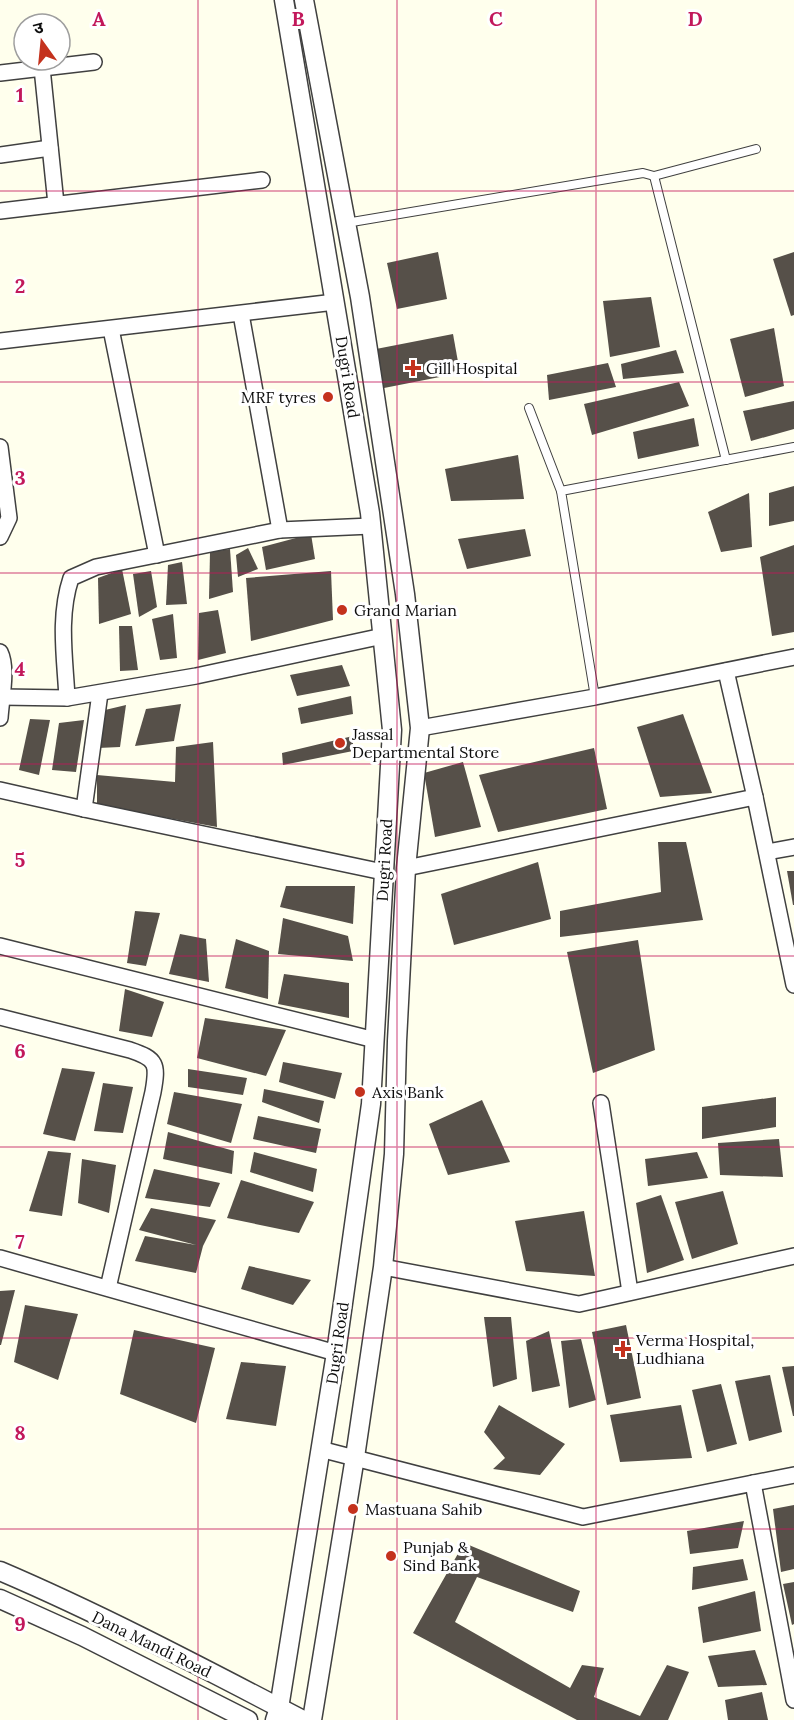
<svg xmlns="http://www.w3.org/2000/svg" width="794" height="1720" font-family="Lora,'Noto Sans Devanagari',serif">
<rect width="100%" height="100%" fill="#ffffed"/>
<g fill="#565049">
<path d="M438,252L447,299L397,309L387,263Z"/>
<path d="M794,252V315L791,316L773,259Z"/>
<path d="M651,297L660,347L610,357L603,301Z"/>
<path d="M774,328L784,386L745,397L730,339Z"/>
<path d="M453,334L460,373L384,388L376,349Z"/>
<path d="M676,350L684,373L623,379L621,364Z"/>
<path d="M608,363L616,387L549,400L547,375Z"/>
<path d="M679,382L689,406L592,435L584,404Z"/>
<path d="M794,401V429L751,441L743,411Z"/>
<path d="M694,418L699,446L638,459L633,432Z"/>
<path d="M518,455L524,499L451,501L445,469Z"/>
<path d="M794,486V521L769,526V493Z"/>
<path d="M749,493L752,547L721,552L708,512Z"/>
<path d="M525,529L531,556L467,569L458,539Z"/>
<path d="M311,534L315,559L266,570L262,547Z"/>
<path d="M794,545V632L772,636L760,557Z"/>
<path d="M248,548L258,569L238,577L236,555Z"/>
<path d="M230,549L233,592L209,599L210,552Z"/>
<path d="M182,562L187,604L166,605L168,565Z"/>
<path d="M122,569L131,614L99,624L98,578Z"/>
<path d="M151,571L157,607L139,617L133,574Z"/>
<path d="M331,571L333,620L251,641L246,578Z"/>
<path d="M218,610L226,653L198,660L199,613Z"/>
<path d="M173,614L177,658L160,660L152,619Z"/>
<path d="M119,626H132L138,670L120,671Z"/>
<path d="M342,665L350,686L297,696L290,675Z"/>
<path d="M351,696L353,714L301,724L298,708Z"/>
<path d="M181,704L174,741L135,746L146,709Z"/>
<path d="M126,705L120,747L98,748L105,710Z"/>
<path d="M683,714L712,793L660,797L637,727Z"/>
<path d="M30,719L50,720L39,775L19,770Z"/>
<path d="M84,720L76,772L52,770L59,723Z"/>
<path d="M353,736V751L283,765L282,753Z"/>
<path d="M213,742L217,827L97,805V775L175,782L176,747Z"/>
<path d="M594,748L607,809L498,832L479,775Z"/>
<path d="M463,762L481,827L435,837L424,773Z"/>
<path d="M658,842H686L703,920L560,937V911L661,892Z"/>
<path d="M538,862L551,919L454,945L441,894Z"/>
<path d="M787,871H794V905H793Z"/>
<path d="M286,886H355L353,924L280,907Z"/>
<path d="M135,911L160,913L146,966L127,963Z"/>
<path d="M283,918L348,936L353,961L278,954Z"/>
<path d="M180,934L206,939L209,982L169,974Z"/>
<path d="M236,939L269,951L268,999L225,988Z"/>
<path d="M638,940L655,1050L593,1073L567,952Z"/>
<path d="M284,974L349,983V1018L278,1004Z"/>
<path d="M125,989L164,1002L152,1037L119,1031Z"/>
<path d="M205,1018L286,1030L266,1076L197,1058Z"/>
<path d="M283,1062L342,1073L335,1099L279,1082Z"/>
<path d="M62,1068L95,1072L75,1141L43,1134Z"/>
<path d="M188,1069L247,1078L243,1095L188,1087Z"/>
<path d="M103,1083L133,1087L123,1133L94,1131Z"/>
<path d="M264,1089L324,1101L319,1123L262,1102Z"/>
<path d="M174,1092L242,1104L231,1143L167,1124Z"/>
<path d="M776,1097V1127L702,1139V1107Z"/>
<path d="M482,1100L510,1162L448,1175L429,1124Z"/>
<path d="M258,1116L321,1129L316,1153L253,1139Z"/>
<path d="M168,1132L234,1151L232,1174L163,1159Z"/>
<path d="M779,1139L783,1177L720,1175L718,1143Z"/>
<path d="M48,1151L71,1153L62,1216L29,1211Z"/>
<path d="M254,1152L317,1169L313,1192L250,1172Z"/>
<path d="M697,1152L708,1178L648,1186L645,1159Z"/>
<path d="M82,1159L116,1165L109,1213L78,1203Z"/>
<path d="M154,1169L220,1183L210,1207L145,1198Z"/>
<path d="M241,1180L314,1202L299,1233L227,1218Z"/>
<path d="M723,1191L738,1244L692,1259L675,1202Z"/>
<path d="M661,1195L684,1260L647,1273L636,1203Z"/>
<path d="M151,1208L216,1220L203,1246L196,1273L135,1261L145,1236L196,1245L139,1230Z"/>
<path d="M584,1211L595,1276L526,1271L515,1221Z"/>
<path d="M249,1266L311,1280L293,1305L241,1289Z"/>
<path d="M15,1290L1,1345H0V1291Z"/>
<path d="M25,1305L78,1314L58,1380L14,1362Z"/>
<path d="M484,1317H511L517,1379L493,1387Z"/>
<path d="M626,1325L641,1398L607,1405L592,1332Z"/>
<path d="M134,1330L215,1348L196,1423L120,1394Z"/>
<path d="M549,1331L560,1386L532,1392L526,1341Z"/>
<path d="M581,1339L596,1400L569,1408L561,1341Z"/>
<path d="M241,1362L286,1366L276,1426L226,1419Z"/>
<path d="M794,1366V1416H793L782,1367Z"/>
<path d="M770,1375L782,1432L749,1441L735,1381Z"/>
<path d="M721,1384L737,1444L707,1452L692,1390Z"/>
<path d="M499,1405L565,1444L540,1475L493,1469L505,1458L484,1432Z"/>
<path d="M681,1405L692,1458L620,1462L610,1415Z"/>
<path d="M794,1505V1569L781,1572L773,1509Z"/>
<path d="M744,1521L738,1548L690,1554L687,1531Z"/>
<path d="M464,1543L580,1591L573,1612L477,1577L455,1622L570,1688L582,1665L604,1668L594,1697L640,1716L667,1665L689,1672L668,1720H577L413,1633Z"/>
<path d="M743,1559L748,1580L692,1590L693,1567Z"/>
<path d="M794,1582V1624L792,1625L783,1584Z"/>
<path d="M755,1591L761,1631L703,1643L698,1607Z"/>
<path d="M755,1650L767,1685L718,1687L708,1656Z"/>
<path d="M762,1692L768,1720H728L725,1700Z"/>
</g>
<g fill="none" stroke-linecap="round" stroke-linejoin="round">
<defs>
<g id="service">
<path d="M654,176L726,460"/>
<path d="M346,223L643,173L654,176L756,149"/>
<path d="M529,408L561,491"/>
<path d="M595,697L561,491L794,447"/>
</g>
<g id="minor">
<path d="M42,68L56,204"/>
<path d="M0,73L94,62"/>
<path d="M0,155L50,148"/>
<path d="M0,211L262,180"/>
<path d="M111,329L157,555"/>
<path d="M0,341L335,302"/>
<path d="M0,447L9,518L0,537"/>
<path d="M280,530L371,526"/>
<path d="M0,652C8,668 1,700 0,718"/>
<path d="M726,671L755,797L794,985"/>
<path d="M1,697L67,698L196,676L383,636"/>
<path d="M67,698C65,658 58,617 71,578L96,567L280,530L241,314"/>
<path d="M420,728L595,697L794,657"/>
<path d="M0,790L84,809L383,872"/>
<path d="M84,809L100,693"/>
<path d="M767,852L794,847"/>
<path d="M406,868L755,797"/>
<path d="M0,946L375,1040"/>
<path d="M0,1017L130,1050C157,1059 158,1064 153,1092L108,1288"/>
<path d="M601,1103L630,1292"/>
<path d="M0,1258L336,1353"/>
<path d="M383,1267L579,1304L794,1256"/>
<path d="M320,1449L583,1517L794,1475"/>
<path d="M753,1483L794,1700"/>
</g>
<g id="tertiary">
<path d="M304,0L360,297L405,594L420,728L406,868L397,1041L394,1154L383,1267L355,1457L312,1720"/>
<path d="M0,1571C103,1615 203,1668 303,1720"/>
<path d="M0,1599L82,1636L248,1720"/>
<path d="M275,1720L279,1708L336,1353L371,1104L392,730L370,513L284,0"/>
</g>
</defs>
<use href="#service" stroke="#404040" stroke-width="10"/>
<use href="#minor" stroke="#404040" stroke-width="18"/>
<use href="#tertiary" stroke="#404040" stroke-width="21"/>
<use href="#service" stroke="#fff" stroke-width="8"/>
<use href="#minor" stroke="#fff" stroke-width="15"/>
<use href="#tertiary" stroke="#fff" stroke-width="18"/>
</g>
<path fill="none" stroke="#c2185b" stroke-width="1.5" stroke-opacity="0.55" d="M198,0V1720M397,0V1720M596,0V1720M0,191H794M0,382H794M0,573H794M0,764H794M0,956H794M0,1147H794M0,1338H794M0,1529H794"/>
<g fill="#c4321d" stroke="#fff" stroke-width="2">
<path d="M410 359h6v6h6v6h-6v6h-6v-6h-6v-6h6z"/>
<circle cx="328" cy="397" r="6"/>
<circle cx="342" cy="610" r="6"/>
<circle cx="340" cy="743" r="6"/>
<circle cx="360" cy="1092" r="6"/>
<path d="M620 1340h6v6h6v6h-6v6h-6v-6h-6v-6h6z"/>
<circle cx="353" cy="1509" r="6"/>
<circle cx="391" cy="1556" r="6"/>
</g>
<g text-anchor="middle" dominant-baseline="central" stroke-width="6" stroke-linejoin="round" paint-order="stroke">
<g font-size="16" fill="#0d0d0d" stroke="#fff" text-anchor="start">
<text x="426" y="368">Gill Hospital</text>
<text x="316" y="397" text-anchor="end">MRF tyres</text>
<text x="354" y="610">Grand Marian</text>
<text x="352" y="734">Jassal<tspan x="352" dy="18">Departmental Store</tspan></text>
<text x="372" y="1092">Axis Bank</text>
<text x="636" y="1340">Verma Hospital,<tspan x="636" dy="18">Ludhiana</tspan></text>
<text x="365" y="1509">Mastuana Sahib</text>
<text x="403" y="1547">Punjab &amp;<tspan x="403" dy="18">Sind Bank</tspan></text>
</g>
<g font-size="16" fill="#0d0d0d" stroke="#fff">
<text transform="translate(348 377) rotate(81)">Dugri Road</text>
<text transform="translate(384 860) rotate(-87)">Dugri Road</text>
<text transform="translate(337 1343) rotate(-82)">Dugri Road</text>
<text transform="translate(152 1644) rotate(26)">Dana Mandi Road</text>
</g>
</g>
<g font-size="20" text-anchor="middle" font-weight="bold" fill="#c2185b" stroke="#fff" stroke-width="6" stroke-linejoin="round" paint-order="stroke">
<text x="99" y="26">A</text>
<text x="298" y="26">B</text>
<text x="496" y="26">C</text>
<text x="695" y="26">D</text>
<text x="20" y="102">1</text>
<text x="20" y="293">2</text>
<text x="20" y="485">3</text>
<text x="20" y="676">4</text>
<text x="20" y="867">5</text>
<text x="20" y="1058">6</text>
<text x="20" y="1249">7</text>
<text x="20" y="1440">8</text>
<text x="20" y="1631">9</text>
</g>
<g transform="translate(42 42) rotate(345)"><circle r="28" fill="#ffffff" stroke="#9e9e9e" stroke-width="1.5"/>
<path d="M0-4.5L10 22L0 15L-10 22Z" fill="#c4321d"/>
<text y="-9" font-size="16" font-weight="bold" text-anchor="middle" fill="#0d0d0d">उ</text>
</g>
</svg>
